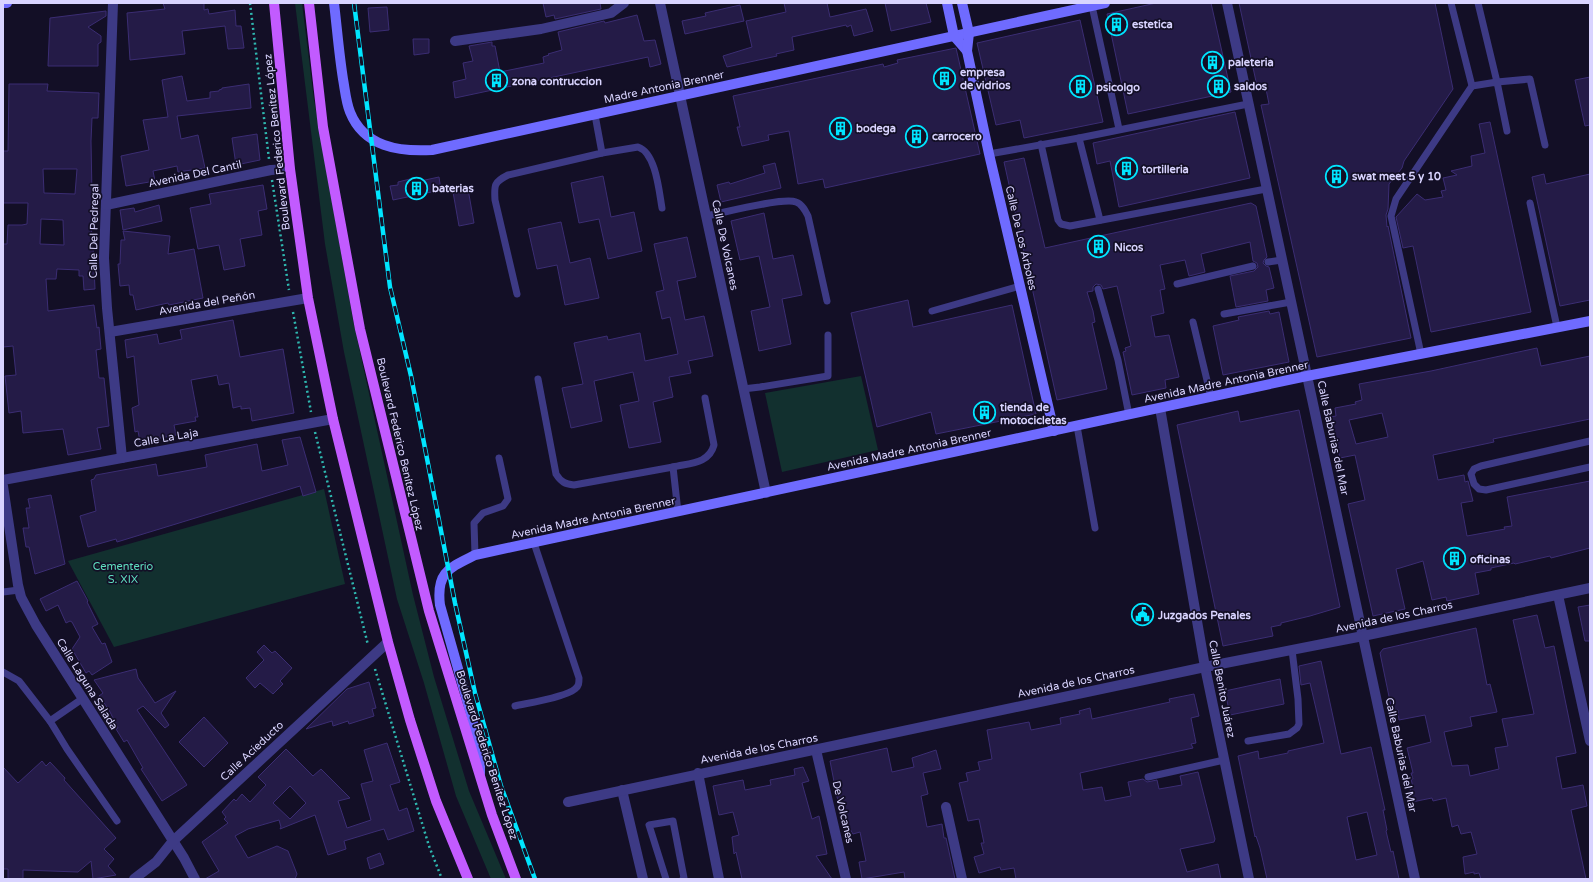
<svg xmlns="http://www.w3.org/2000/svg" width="1593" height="882" font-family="'Varela Round',sans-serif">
<rect width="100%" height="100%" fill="#130f26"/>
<g fill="#12302f">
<path d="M295,3H302L314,100L353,320L413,595L434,677L469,791L506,879H491L456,796L424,683L397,599L344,352L325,244Z"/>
<path d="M861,376L878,450L782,472L765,393Z"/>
<path d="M324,489L345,584L114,647L68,561Z"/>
</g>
<g fill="#241b47" stroke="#3b2d73" fill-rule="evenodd">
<path d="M163,3H204V10L208,9L209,14L235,10L236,26H241L244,48L228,49L225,26L182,31L185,54L130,60L127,13L165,9Z"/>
<path d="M543,3H600L601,9L555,19L554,15L546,17Z"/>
<path d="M784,3H827L830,17L866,9L873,31L854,36L851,25L847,27L846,25L792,37L794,50L776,54L777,56L727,67L723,56L752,47L746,21L786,12Z"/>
<path d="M885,3H926L931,22L891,31Z"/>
<path d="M1156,3H1211L1231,92L1128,114L1107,14Z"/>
<path d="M1239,3H1435L1453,89L1404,161L1402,168L1389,184L1388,209L1386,215L1387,227L1388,226L1411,338L1317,357L1261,105L1269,104L1265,84L1257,86Z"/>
<path d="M740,5L744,21L685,34L682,21L706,16L705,13Z"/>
<path d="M387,7L389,30L370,32L368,8Z"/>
<path d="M106,11V16L88,27L101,36V42L98,44V66H48L50,18Z"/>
<path d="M637,15L644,41L655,40L661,64L650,67L648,57L455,98L453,82L466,79L463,63L473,61L469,46L492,42V46H495L500,72L544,63L543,57L549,55L548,54L562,50L558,32L604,21L605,23Z"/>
<path d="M1080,20L1103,122L1024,138L1020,120L996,125L977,43Z"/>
<path d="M413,39H429V53L414,55Z"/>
<path d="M956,48L980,154L825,188L823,179L798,184L789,131L768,135L769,140L742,146L737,127H740L733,96L883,64L884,67L898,63L897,60Z"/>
<path d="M182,76L187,101L210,98V92L219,91V90L222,89V88L249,84L251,108L177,116L181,139L198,135L205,168L178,172L177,166L153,171L155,181L126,186L121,156L149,150L143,120L168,117L162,80Z"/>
<path d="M1590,77V125L1585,126L1575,80Z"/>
<path d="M9,84H48L47,91L99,93L98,118H92L91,141L92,195H95V221H92L91,246H93L95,289L84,290L83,276H79V270L57,269L56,279H46L48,311L94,305L97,328L99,327L101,349L96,350L99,378H104L109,426L97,428L101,449L68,455L63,429L23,433L21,411L9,413L5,376L16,375L13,346L3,347V244H7L8,225H22L27,224L28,203H3V151H8ZM43,169H77L75,194L44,193ZM41,219L63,220L64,245L40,244Z"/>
<path d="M1235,112L1250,178L1119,207L1110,161L1097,164L1093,143Z"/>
<path d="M1490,122L1531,312L1431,332L1413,246L1403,248L1396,217L1417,194L1425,200L1443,197L1441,191L1446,190L1443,178L1457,175L1451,171L1472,166L1471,156L1485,153L1479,124Z"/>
<path d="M257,134L260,160L236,165L232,138Z"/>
<path d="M1024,158L1045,248L1251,203L1256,206L1267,257L1264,260L1263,263L1266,266L1269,267L1274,288L1266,290L1268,301L1236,307L1230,276L1254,271L1258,267L1257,263L1253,261L1250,242L1201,254L1205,272L1189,276L1185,260L1160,265L1165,289L1160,290L1164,313L1151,316L1155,337L1169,335L1179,377L1165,380L1166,388L1132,395L1123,352L1126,351L1125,348L1131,346L1117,286L1103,289L1101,285L1096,284L1093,287V291L1087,292L1093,311L1095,322L1092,323L1107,389L1057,400L1004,162Z"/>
<path d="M775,163L781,188L721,202L717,185L729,182L730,184L765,173L763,166Z"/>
<path d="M1544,174L1546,184L1590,174V300L1560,306L1532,177Z"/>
<path d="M603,176L611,217L634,212L642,251L608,259L599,219L579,223L571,183Z"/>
<path d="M439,177L441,190L393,200L390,186L398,185V182L410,179L411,183Z"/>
<path d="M263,185L267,209L258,211L262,235L240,239L245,266L224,270L219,245L198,249L190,208L211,204L209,194Z"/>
<path d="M468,189L474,223L459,226L453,192Z"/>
<path d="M159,205L162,221L123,230L120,210L134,208L135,212Z"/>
<path d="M764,213L773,259L793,255L802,295L782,299L791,344L759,351L751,311L770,307L759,256L740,260L731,221Z"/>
<path d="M561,222L570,263L590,258L599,298L565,305L557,265L537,269L528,229Z"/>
<path d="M123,231L170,236L168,254L194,249L203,298L169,305L168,303L136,310L133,295H130L129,285L120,286L118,264H120L121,240H125Z"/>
<path d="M687,237L696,277L677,281L685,320L704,316L713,356L688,361L691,373L669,377L673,397L653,402L661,442L629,448L620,405L639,401L633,372L594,381L602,421L571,428L562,388L583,384L574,343L607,336L608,340L640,333L645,361L678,354L670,317L662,319L656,292L664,290L654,244Z"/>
<path d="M908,300L913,327L1012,305L1036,414L936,434L931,412L877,427L851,313Z"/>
<path d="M1269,311L1270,314L1279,312L1289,362L1223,375L1213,326L1239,320L1238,317Z"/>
<path d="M233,320L240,357L283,349L294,413L252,421L250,408L241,409V406L233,408L229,383L219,385L217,375L213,376L191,380L198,417H195L196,421L174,425L176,435L140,442L138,431L135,432L132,408L139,405L134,356L127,358L125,340L157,334L159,344L182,339L180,330Z"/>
<path d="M1537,348L1541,366L1590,356V419L1493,439L1494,442L1433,455L1438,480L1464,475L1465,482L1468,481L1473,501L1461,503L1467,536L1505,529L1504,527L1512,526L1507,497L1590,481V548L1551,558L1550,556L1515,564L1514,563L1491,568V570L1475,573L1479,594L1447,601L1446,597L1432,600L1423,561L1400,568L1396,569L1405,609L1373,616L1348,504L1365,500L1355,455L1340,458L1330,417L1336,416L1335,408L1356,404L1355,402L1362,400L1359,384L1431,371ZM1382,413L1388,437L1356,444L1349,420Z"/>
<path d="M1299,410L1340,607L1310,616L1281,623V625L1271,627L1273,636L1223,646L1177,425L1238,411L1240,422Z"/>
<path d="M300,437L316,492L303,496L300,486L117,542L116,539L88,547L80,516L96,511L91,480L94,479L96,475L156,464L158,476L207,467L205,455L257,444L262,471L288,465L282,440Z"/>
<path d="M51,495L65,564L35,574L29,547H26L23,528H29L26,508H30L28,499Z"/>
<path d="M77,581L88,601L87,602L98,624L92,627L102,644L105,643L112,662L92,675L89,671L86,673L72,649L80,637L72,622L70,621L66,623L58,605L46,611L40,599Z"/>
<path d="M1590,605V641H1585L1578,607Z"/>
<path d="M1537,615L1545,648L1554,646L1576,753L1556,757L1562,789L1583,785L1587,806L1571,810L1586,879H1481L1479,873L1474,874V872L1465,874L1463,857L1477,854L1471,832L1461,834L1458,825L1452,827L1446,798L1433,801L1432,798L1412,802L1410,788L1413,787L1411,779H1413L1411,773H1413L1407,748L1431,742L1425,715L1399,720L1398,710L1392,711L1380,653L1383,649L1476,628L1487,685L1490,684L1497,712L1470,717L1472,726L1444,732L1452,766L1468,765L1470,776L1499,769L1495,748L1508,746L1502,719L1534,714L1513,620Z"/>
<path d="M264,645L272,653L275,651L292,668L280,681L283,684L273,694L260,683L255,688L246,678L264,660L257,652Z"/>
<path d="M1321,661L1341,754L1371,747L1385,810H1383L1387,830L1386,831L1391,852L1393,851L1399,879H1267L1260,848L1256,836L1255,837L1238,756L1258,751L1259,759L1288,753V751L1324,743L1310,683L1301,685L1299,666ZM1367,812L1377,855L1356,860L1347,817Z"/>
<path d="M136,669L138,678L155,703L176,691L161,713L169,725L165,728L143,706L137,710L187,785L162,801L141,769L143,768L127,740L124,742L116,729L118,728L109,710L99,696L103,693L94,680Z"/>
<path d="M1280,679L1284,704L1230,715L1225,691Z"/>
<path d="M369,682L376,708L372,709L374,716L349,724L348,721L333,726L332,721L306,729L347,689Z"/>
<path d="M1194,694L1199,716L1191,718L1196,743L1191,744L1193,748L1080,773L1083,790L1102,787L1105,801L1131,796L1128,782L1143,779L1147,782L1157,780L1159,789L1182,785L1180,776L1198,772L1215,839L1214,842L1180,849L1187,872L1218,864L1221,879H1016L1014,868L1001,870L1000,867L979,873L974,857L984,854L981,843H984L979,819L968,821L959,783L968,781L966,773L980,770L978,762L992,759L987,730L1029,722L1031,730L1061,724L1060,718L1080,714L1079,711L1090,708L1092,719L1170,702L1169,699Z"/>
<path d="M204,717L228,743L204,767L179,742Z"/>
<path d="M387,743L400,782L390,785L399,811L407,808L414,831L388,840L384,829L377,831L344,841L346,849L328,855L315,815L280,829L281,827L279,820L248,829L235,836L248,858L277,846L288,851L297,874L295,879H205L219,871L202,842L228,823L224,819L226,817L222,812L234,799L236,801L242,794L250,802L266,785L258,777L286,749L313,776L321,769L350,798L338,801L347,828L371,820L361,784L373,781L364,750ZM290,786L306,803L290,819L273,803Z"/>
<path d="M887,748L892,772L914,767L912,758L936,750L941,769L923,773L928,794L921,796L927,827L942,824L944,838H946L955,879H905L904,872L862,879L859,862L866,861L860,832L853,834L851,831L837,797L830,761Z"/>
<path d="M42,761L46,766L50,762L65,778L64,780L116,838L104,849L114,859L108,866L116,875L93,879L91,861L78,872L23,870V879H8V869H3V767L18,783Z"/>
<path d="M803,767L809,781L802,783L812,819L819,816L827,854L816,856L832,879H742L736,852L734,854L732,837L739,835L733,812L719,815L713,786L743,780L745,790L771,785L770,780L795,775L794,769Z"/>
<path d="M380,853L384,864L370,869L367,858Z"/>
</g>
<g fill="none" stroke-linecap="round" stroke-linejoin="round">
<g stroke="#2fb8b0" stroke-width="2.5" stroke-dasharray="2 3" stroke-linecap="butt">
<path d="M250,3L269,159"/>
<path d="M272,180L289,290"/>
<path d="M293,312L311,412"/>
<path d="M315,432L368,645"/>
<path d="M375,669L429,846L442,879"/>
</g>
<g stroke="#3d3a85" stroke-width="7">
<path d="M1478,3L1497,82L1530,79L1545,145"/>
<path d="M1092,6L1119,129"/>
<path d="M1472,86L1497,82L1507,131"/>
<path d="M1079,138L1100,220"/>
<path d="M1041,144L1058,220L1061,224L1070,226L1266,189"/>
<path d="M602,153L638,147C656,153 659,191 662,208"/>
<path d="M989,154L1079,138L1248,104"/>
<path d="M1530,203L1557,327"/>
<path d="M706,216C723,213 783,197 796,202C802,204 805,210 808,216L827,301"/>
<path d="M1268,262L1282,260"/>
<path d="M1177,284L1253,266"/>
<path d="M1098,289L1118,360L1129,415"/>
<path d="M517,294L495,200C494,185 494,182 508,175L602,153L595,115"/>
<path d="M932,311L1020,286"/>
<path d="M1224,314L1291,302"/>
<path d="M1193,322L1211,397"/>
<path d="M1421,354L1391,216L1396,199L1472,86L1451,3"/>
<path d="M538,379L556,474C561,482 565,484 574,485L673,467L678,512"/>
<path d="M743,389L760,387L828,376V335"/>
<path d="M1077,426L1095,528"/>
<path d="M1590,441L1481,466L1474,469L1471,474L1474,484L1479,489L1486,490L1590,467"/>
<path d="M673,467C689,463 709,464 714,445L705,398"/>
<path d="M475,555L474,523L483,513L503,506L508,499L499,458"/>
<path d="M3,592L19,590"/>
<path d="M3,672L19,681L50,721"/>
<path d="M82,699L50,721L67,749L117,821"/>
<path d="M515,706C528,703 566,697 575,689C579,686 579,683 579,678L534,543"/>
<path d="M1248,741L1289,734L1297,728L1299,724L1298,699L1292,650"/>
<path d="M1148,777L1224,760"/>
<path d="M666,879L649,825L673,821L684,878L683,879"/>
</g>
<g stroke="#3d3a85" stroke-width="10">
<path d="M113,3L104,258L107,308L122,458"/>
<path d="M660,3L766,493"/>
<path d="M1227,3L1415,879"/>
<path d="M455,41L541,29L611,13L624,3"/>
<path d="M106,205L271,170L290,169"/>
<path d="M110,332L308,298"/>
<path d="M1160,408L1205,667L1249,879"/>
<path d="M3,480L333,419"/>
<path d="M3,486L18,585L21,597L36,625L184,858L195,879"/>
<path d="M1558,595L1590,741"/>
<path d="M816,750L846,879"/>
<path d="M698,773L719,879"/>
<path d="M622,790L643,879"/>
<path d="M568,802L1205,667L1363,636L1590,588"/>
<path d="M946,807L962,879"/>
<path d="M134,879L156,862L172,842L388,642"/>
</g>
<g stroke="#6f6bff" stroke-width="10">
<path d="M3,3H7"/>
<path d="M334,3C337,28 339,54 343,79C345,90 346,102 350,112C364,147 399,152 432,150L1105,3"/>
<path d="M947,3L954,36L967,51"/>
<path d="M962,3L969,33L967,51L989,154L1054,431"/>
<path d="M480,773V755L472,718L440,605C436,572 449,568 475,555L1307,376L1590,321"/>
</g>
<g stroke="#c25bff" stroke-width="10">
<path d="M274,3L290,169L308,298L333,419L388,642L410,720L436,801L468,879"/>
<path d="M309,3L323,127L360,329L429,611L492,815L516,879"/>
</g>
<defs>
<path id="rail" d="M354,3L390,287L411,376L455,603L475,693L501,786L535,879"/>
</defs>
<use href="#rail" stroke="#00e5ff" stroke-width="4.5"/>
<use href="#rail" stroke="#130f26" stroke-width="3" stroke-dasharray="9" stroke-linecap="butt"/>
</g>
<defs>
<symbol id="building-ring" viewBox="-11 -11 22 22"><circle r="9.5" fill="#130f26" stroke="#00e5ff" stroke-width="1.5"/><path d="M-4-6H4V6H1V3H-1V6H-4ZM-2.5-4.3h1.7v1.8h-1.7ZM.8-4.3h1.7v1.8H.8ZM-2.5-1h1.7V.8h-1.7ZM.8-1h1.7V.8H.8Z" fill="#00e5ff"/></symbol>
<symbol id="civic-ring" viewBox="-11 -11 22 22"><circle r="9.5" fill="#130f26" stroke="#00e5ff" stroke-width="1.5"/><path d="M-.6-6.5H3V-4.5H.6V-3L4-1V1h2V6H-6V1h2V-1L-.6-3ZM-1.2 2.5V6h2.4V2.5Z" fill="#00e5ff"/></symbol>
</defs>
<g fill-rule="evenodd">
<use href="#building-ring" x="1104" y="12" width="25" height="25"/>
<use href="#building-ring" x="1200" y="50" width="25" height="25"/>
<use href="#building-ring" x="932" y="66" width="25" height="25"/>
<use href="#building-ring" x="484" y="68" width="25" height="25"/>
<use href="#building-ring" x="1206" y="74" width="25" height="25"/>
<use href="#building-ring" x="1068" y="74" width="25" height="25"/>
<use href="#building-ring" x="828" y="116" width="25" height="25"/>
<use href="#building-ring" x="904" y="124" width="25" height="25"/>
<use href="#building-ring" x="1114" y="156" width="25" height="25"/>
<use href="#building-ring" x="1324" y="164" width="25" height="25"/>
<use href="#building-ring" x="404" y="176" width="25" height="25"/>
<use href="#building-ring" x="1086" y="234" width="25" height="25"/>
<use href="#building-ring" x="972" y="400" width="25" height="25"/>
<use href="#building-ring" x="1442" y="546" width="25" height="25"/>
<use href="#civic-ring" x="1130" y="602" width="25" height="25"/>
</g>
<g text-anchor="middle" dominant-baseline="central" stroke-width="3.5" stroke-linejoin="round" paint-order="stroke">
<g font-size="11" font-weight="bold" fill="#d9d4ff" stroke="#130f26" text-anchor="start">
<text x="1132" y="24">estetica</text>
<text x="1228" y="62">paleteria</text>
<text x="960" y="72">empresa<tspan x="960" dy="13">de vidrios</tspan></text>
<text x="512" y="81">zona contruccion</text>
<text x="1234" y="86">saldos</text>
<text x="1096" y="87">psicolgo</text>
<text x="856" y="128">bodega</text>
<text x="932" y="136">carrocero</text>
<text x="1142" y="169">tortilleria</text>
<text x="1352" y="176">swat meet 5 y 10</text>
<text x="432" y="188">baterias</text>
<text x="1114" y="247">Nicos</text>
<text x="1000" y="407">tienda de<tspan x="1000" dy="13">motocicletas</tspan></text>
<text x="1470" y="559">oficinas</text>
<text x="1158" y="615">Juzgados Penales</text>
</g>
<g font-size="11" fill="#d9d4ff" stroke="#130f26">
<text transform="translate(664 87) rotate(-12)">Madre Antonia Brenner</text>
<text transform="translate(277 142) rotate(-96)">Boulevard Federico Benítez López</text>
<text transform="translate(195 174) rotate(-12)">Avenida Del Cantil</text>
<text transform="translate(94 231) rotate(-89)">Calle Del Pedregal</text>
<text transform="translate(1021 238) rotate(77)">Calle De Los Árboles</text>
<text transform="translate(725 245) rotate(78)">Calle De Volcanes</text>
<text transform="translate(207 303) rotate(-10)">Avenida del Peñón</text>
<text transform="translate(1226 382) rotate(-12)">Avenida Madre Antonia Brenner</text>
<text transform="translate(166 438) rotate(-10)">Calle La Laja</text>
<text transform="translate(1333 438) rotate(78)">Calle Baburias del Mar</text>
<text transform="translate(400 444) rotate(77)">Boulevard Federico Benítez López</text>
<text transform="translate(909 450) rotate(-12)">Avenida Madre Antonia Brenner</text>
<text transform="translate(593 518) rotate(-12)">Avenida Madre Antonia Brenner</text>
<text transform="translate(1394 617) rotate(-12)">Avenida de los Charros</text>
<text transform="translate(1076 682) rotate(-12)">Avenida de los Charros</text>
<text transform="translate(87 684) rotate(58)">Calle Laguna Salada</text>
<text transform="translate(1222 689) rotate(79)">Calle Benito Juárez</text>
<text transform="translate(759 749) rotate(-11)">Avenida de los Charros</text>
<text transform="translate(252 751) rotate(-43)">Calle Acieducto</text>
<text transform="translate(487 755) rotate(72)">Boulevard Federico Benítez López</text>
<text transform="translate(1401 755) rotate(78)">Calle Baburias del Mar</text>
<text transform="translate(843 812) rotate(77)">De Volcanes</text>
</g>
<g font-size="11" fill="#5fe0c0" stroke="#130f26">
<text x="123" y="566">Cementerio<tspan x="123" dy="13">S. XIX</tspan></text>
</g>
</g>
<rect width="1593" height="882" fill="none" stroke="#d9d4ff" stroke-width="8"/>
</svg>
